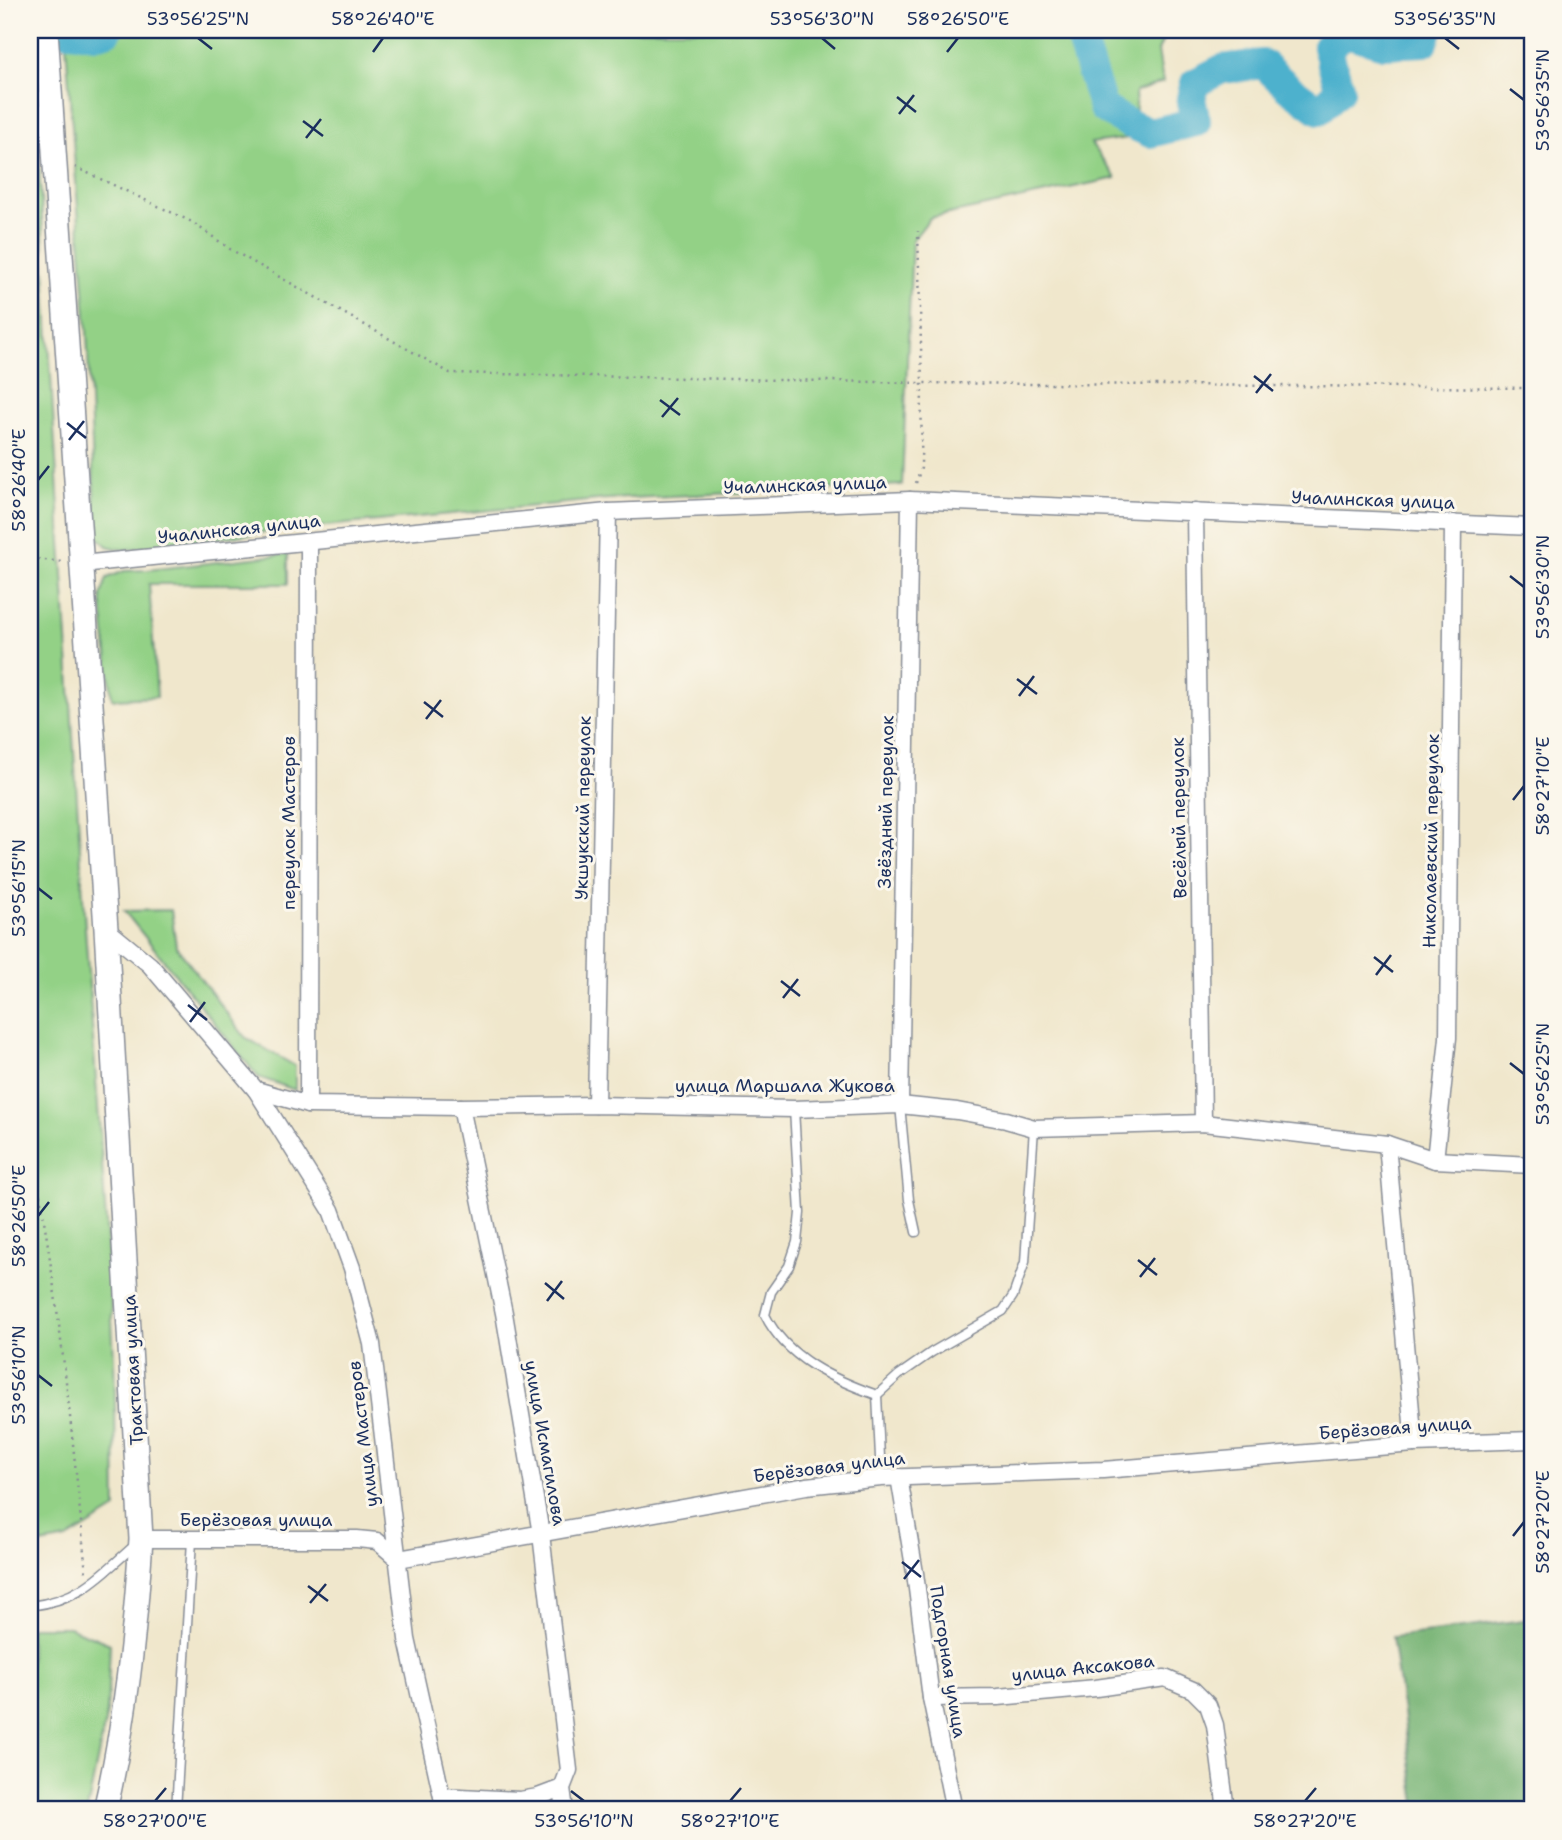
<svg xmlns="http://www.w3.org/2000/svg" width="1562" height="1840" font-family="'Shantell Sans',sans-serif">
<rect width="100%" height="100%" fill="#fbf7ec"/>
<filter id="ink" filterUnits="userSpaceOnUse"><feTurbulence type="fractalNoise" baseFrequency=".0143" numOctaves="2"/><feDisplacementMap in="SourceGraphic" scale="14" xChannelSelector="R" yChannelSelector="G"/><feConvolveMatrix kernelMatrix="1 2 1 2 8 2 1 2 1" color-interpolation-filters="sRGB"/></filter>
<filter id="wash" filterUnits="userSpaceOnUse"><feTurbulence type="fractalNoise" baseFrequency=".00686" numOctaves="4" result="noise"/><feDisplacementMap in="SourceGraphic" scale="28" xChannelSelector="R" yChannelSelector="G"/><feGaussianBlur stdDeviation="1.57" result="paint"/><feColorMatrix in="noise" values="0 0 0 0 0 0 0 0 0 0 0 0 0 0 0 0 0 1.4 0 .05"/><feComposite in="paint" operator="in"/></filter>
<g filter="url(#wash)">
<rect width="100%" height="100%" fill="#f0e7cc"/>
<g fill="#93d186" stroke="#578072" stroke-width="2">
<path d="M65,30H1167L1158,51L1163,82L1135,92L1137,137L1091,143L1116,178L930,218L912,241L902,485L608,499L284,530L123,550L107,546L96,535L87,332Z"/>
<path d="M30,40H32C47,326 65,611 83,897C93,1052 107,1206 114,1361C116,1411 115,1460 116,1509L67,1539L30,1546V1516H38L30,1431Z"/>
<path d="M288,554V584H149L157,697L112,699L101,596L107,578L124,571L147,570Z"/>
<path d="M171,910L176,946L245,1037L295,1066V1090L258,1077L124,911Z"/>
<path d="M30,1627H69L110,1644L107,1712L87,1810H30Z"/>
</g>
<path fill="#76b373" stroke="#487168" stroke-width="2" d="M1532,1619V1810H1417L1392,1637Z"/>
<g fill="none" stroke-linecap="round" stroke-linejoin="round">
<g stroke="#4eb1cd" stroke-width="30">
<path d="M61,30L96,34L108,30"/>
<path d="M1074,30L1079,34L1103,108L1124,121L1150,133L1196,122L1191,99L1195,83L1222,69L1263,64L1289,88L1319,110L1340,90L1327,47L1347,33L1384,44L1424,42L1428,30"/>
</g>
</g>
</g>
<g filter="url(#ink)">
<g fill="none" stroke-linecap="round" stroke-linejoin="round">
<defs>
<g id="lane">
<path d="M900,1105L909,1200L916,1232"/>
<path d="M794,1109L800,1213L797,1242L789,1266L771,1292L765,1315C786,1358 834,1380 877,1395L881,1478"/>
<path d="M877,1395L899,1375L932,1352L1003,1311L1013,1296L1025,1262L1034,1128"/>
<path d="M30,1606C80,1600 100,1576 136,1544"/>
<path d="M176,1810L192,1540"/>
</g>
<g id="street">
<path d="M1195,512L1203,1123"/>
<path d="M81,564L608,512L910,500L1532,527"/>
<path d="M106,929L150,965L256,1090L308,1105L461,1107L596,1105L794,1109L900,1105L957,1111L1006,1120L1034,1128L1203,1123L1387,1144L1435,1160L1532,1165"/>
<path d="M256,1090L331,1210L352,1268L372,1344L407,1639L445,1810"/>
<path d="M308,1105L309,542"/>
<path d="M596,1105L608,512"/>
<path d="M900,1105L910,500"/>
<path d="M461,1107L504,1313L541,1534L569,1770L562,1788L565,1810"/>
<path d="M1387,1144L1414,1444"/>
<path d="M1435,1160L1448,1038L1453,523"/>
<path d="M899,1477L915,1573L931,1698L954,1810"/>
<path d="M141,1539H357L377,1541L398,1559L806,1486L881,1478L1103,1470L1414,1444L1532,1440"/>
<path d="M931,1698L998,1697L1096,1688L1165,1678L1193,1690L1208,1705L1215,1725L1226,1810"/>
<path d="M442,1796L520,1800L538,1797L562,1788"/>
</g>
<path id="secondary" d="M46,30L106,929L141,1539C135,1630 126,1721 105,1810"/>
</defs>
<use href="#lane" stroke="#868b95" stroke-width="11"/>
<use href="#street" stroke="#868b95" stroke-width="19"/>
<use href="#secondary" stroke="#868b95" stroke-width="26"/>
<g stroke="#868b95" stroke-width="2.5" stroke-dasharray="2 5" stroke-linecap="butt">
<path d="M75,167L192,222L230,249L450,373L922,383L1532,388"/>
<path d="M916,483L921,468L922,383L918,231"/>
<path d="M30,549L35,559L62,562"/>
<path d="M30,1139C57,1283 72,1428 86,1573"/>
</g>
<use href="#lane" stroke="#fff" stroke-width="8"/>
<use href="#street" stroke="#fff" stroke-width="16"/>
<use href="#secondary" stroke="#fff" stroke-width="23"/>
</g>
</g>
<path fill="none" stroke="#1b2f5e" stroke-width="2.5" d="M198,38L212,49M822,38L835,49M1445,38L1459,49M373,52L383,38M947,52L958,38M1510,89L1524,100M897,97L916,112M899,114L914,95M303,121L323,136M306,138L321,119M1254,376L1273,391M1256,393L1271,374M660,400L680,415M662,417L678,398M67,423L86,438M69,440L84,421M38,480L49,466M1510,576L1524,587M1017,679L1037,694M1019,696L1034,676M424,702L443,717M426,719L441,700M1513,800L1524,786M38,888L52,899M1374,957L1393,972M1376,975L1391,955M781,981L800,996M783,998L798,979M188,1005L207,1020M190,1022L205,1002M1510,1063L1524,1074M38,1216L49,1202M1138,1260L1157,1275M1140,1277L1155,1258M545,1283L564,1299M547,1301L562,1281M38,1375L52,1386M1513,1536L1524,1522M902,1562L921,1577M904,1579L919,1560M308,1586L328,1601M310,1603L326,1584M571,1791L584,1801M155,1801L166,1788M730,1801L741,1788M1305,1801L1316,1788"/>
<g text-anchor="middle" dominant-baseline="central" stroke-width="6" stroke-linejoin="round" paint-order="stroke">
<g font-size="18" fill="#1b2f5e" stroke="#fbf7ec">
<text transform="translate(805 485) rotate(-2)">Учалинская улица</text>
<text transform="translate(1373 500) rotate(2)">Учалинская улица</text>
<text transform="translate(239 529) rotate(-6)">Учалинская улица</text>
<text transform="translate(886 802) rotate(-89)">Звёздный переулок</text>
<text transform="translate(583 808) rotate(-89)">Укшукский переулок</text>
<text transform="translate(1179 818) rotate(-91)">Весёлый переулок</text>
<text transform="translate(289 823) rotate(-90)">переулок Мастеров</text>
<text transform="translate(1431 841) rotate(-89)">Николаевский переулок</text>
<text x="785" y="1086">улица Маршала Жукова</text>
<text transform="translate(133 1370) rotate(-93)">Трактовая улица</text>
<text transform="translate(1395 1428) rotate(-4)">Берёзовая улица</text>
<text transform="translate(363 1434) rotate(-97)">улица Мастеров</text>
<text transform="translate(545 1443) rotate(80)">улица Исмагилова</text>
<text transform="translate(829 1467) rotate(-7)">Берёзовая улица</text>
<text x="256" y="1520">Берёзовая улица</text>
<text transform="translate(948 1662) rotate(81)">Подгорная улица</text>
<text transform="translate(1083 1668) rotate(-6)">улица Аксакова</text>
</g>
</g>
<rect width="1562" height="1840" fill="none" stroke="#fbf7ec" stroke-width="77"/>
<rect x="38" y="38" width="1486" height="1763" fill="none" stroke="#1b2f5e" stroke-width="2.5"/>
<g font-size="18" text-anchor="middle" fill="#1b2f5e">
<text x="198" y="25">53°56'25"N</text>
<text x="383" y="25">58°26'40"E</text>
<text x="822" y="25">53°56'30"N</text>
<text x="958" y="25">58°26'50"E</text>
<text x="1445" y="25">53°56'35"N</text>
<text transform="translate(1543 100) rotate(-90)" y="6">53°56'35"N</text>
<text transform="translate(19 480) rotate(-90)" y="6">58°26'40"E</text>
<text transform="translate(1543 587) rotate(-90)" y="6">53°56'30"N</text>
<text transform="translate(1543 786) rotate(-90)" y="6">58°27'10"E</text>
<text transform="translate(19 888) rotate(-90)" y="6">53°56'15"N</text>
<text transform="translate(1543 1074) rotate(-90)" y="6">53°56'25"N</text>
<text transform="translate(19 1216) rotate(-90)" y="6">58°26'50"E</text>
<text transform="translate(19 1375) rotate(-90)" y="6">53°56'10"N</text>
<text transform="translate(1543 1522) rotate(-90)" y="6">58°27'20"E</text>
<text x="155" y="1827">58°27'00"E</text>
<text x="584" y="1827">53°56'10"N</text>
<text x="730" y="1827">58°27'10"E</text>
<text x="1305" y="1827">58°27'20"E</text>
</g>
</svg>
